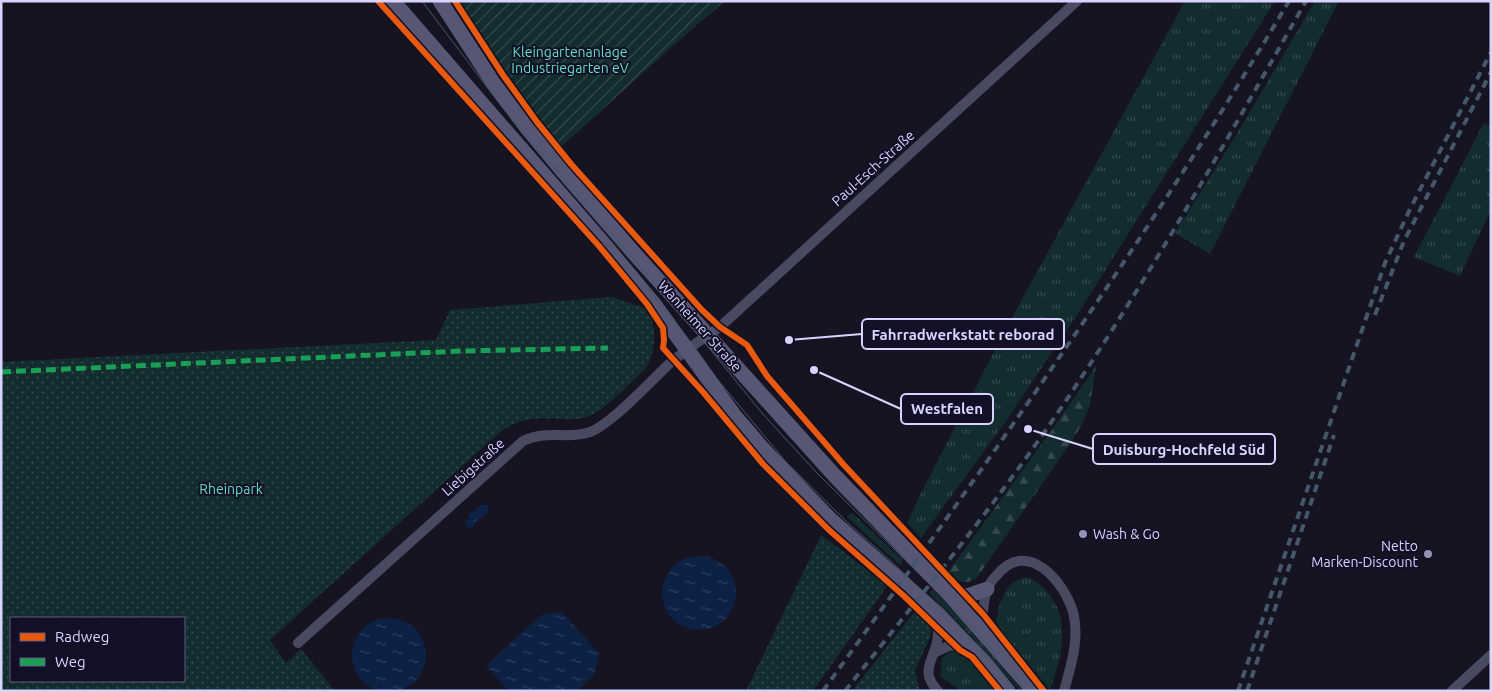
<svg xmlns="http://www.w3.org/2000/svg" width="1492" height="692" font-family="Ubuntu,sans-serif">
<defs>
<pattern id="grass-tufts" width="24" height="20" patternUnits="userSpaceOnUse" patternTransform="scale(1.25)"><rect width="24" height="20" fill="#132c2d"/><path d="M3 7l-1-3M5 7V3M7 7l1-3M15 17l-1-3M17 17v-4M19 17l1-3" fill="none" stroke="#354a4c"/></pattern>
<pattern id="forest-firs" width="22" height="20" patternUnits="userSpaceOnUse" patternTransform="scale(1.25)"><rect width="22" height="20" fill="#132c2d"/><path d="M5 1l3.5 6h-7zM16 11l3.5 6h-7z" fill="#354a4c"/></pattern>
<pattern id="park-dots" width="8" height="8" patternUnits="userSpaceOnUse" patternTransform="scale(1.25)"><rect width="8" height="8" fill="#132c2d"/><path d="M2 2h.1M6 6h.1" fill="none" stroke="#354a4c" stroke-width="1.8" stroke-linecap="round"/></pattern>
<pattern id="garden-furrows" width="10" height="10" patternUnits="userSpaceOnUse" patternTransform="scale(1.25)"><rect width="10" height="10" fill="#132c2d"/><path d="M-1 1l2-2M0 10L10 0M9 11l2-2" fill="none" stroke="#354a4c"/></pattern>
<pattern id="water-ripples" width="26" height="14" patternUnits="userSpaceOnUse" patternTransform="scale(1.25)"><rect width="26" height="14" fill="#0d2144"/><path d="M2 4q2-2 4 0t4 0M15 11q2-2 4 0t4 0" fill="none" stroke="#304060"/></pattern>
</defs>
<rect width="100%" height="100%" fill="#161421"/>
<g fill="url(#grass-tufts)">
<path d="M1185,1H1275L1079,312L1006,421L921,538L907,523L920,495L1002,336Z"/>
<path d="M1315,1H1339L1210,254L1175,233L1238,132Z"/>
<path d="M1484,123L1491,126V210L1460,276L1414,257Z"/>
<path d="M851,512L903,560L900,565L847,517Z"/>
<path d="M1029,577C1074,604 1065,648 1050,690L996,624C999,603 1004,579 1029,577Z"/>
<path d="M933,589L966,625L1021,689L1020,691L963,627L929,593Z"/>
<path d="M957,651L970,659L995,691H961L940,676L942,658L949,652Z"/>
</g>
<path fill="url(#forest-firs)" d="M1096,366L1090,405L1082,424L1072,441L976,579C964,585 957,582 948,572L1056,424Z"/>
<g fill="url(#park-dots)" fill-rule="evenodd">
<path d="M612,297L647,309C657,328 657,349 646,368C631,382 604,412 586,417C577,420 568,419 559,419C537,417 518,419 500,432L270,640L286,663L301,649L335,691H1V362L436,340L450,310ZM11,618H184V681H11Z"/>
<path d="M821,535L888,585L813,691H746Z"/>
<path d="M916,610L932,627L930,637L915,671L920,691H852Z"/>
</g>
<path fill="url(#garden-furrows)" d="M459,1H725L675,44L562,146L528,104Z"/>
<g fill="url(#water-ripples)">
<path d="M482,505H489L487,514L476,521L472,528L467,527L464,521L468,520L469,514Z"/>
<circle cx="699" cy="593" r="37"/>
<path d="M562,612L600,654L594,675L577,691H509L486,666L541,615Z"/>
<circle cx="389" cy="655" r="37"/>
</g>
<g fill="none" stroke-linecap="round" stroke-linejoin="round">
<g stroke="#4a4962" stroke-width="10">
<path d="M938,614C938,623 939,633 937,642C932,663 920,672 938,691"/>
<path d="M982,632C983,618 982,603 987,590C989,584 993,579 997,575C1027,538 1064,581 1073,612C1080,638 1071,666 1064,691"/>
<path d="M298,643L523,441C549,429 567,440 590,432C612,423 649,383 668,365C684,351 702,339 720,327L1077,1"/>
<path d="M934,653L948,646L967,644"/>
<path d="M1452,691L1491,655"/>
</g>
<g stroke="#575674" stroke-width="15">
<path d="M393,1L603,243L654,304L734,415L763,449L830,519L938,614L985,663L1008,691"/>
<path d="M440,1L494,84L527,128L561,169L633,252L834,475L948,593L1034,691"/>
<path d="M948,593L967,596L987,589"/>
</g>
<g stroke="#43596b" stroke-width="1">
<path d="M422,1L502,107L687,321L762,413L816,472L968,622L1027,691"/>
<path d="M645,284L693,345L718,380L786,462L848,523L892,562L961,628L1016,691"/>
<path d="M1446,691L1474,665L1491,653"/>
</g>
<g stroke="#43596b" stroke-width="4" stroke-dasharray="8 6" stroke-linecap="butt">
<path d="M1375,315L1404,241L1491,72"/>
<path d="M823,691C985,466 1147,240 1289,1"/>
<path d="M845,691C920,596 998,502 1065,402C1152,273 1229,136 1306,1"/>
<path d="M1238,691L1385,263L1410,209L1491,52"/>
<path d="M1247,691L1334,435"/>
</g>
<path stroke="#1a9f57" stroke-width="5" stroke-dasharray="10 5" stroke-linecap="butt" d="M1,372L461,351L608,348"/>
<defs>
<g id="cycleway">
<path d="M378,1L545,186L599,246L647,304L663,328L664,340L663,348L703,392L763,464L829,530L904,596L960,650L972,657L1000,691"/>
<path d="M455,1L503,75L537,122L571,164L702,310L720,327L747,345L767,376L844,465L983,614L1044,691"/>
</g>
</defs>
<use href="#cycleway" stroke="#130f26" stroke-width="9"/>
<use href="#cycleway" stroke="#e8590c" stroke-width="6"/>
</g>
<g fill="#9591b1" stroke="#130f26" stroke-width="2">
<circle cx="1083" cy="534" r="5"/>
<circle cx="1428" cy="554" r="5"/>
</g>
<g text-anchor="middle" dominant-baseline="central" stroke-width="4" stroke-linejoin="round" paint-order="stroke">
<g font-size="14" fill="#5fe0c0" stroke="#130f26">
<text x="570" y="52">Kleingartenanlage<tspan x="570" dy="16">Industriegarten eV</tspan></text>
<text x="231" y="489">Rheinpark</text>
</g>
<g font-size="14" fill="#d9d4ff" stroke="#130f26">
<text transform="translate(873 168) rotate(-42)">Paul-Esch-Straße</text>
<text transform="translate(700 326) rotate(48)">Wanheimer Straße</text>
<text transform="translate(473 467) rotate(-42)">Liebigstraße</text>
</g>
<g font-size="14" fill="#d9d4ff" stroke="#130f26" text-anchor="start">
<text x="1093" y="534">Wash &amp; Go</text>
<text x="1418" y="546" text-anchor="end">Netto<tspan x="1418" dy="16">Marken-Discount</tspan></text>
</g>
</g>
<path fill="none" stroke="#d9d4ff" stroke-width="2" d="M789 340L862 334M814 370L901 409M1028 429L1093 449"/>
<g fill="#d9d4ff" stroke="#130f26" stroke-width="2">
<circle cx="789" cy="340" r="5"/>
<circle cx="814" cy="370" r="5"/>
<circle cx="1028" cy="429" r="5"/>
</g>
<g fill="#130f26" stroke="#d9d4ff" stroke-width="2">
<rect x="862" y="319" width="202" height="30" rx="5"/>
<rect x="901" y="394" width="92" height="30" rx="5"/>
<rect x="1093" y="434" width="182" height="30" rx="5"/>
</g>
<g font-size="15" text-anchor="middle" font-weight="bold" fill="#d9d4ff">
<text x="963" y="340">Fahrradwerkstatt reborad</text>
<text x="947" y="414">Westfalen</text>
<text x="1184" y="455">Duisburg-Hochfeld Süd</text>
</g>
<rect width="1492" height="692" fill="none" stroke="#d9d4ff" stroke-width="5"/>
<rect x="10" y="617" width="175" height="65" fill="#130f26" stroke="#625e7d"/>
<rect x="20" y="633" width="25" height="8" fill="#e8590c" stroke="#625e7d"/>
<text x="55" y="642" font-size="15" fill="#d9d4ff">Radweg</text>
<rect x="20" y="658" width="25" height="8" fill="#1a9f57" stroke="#625e7d"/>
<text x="55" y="667" font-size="15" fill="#d9d4ff">Weg</text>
</svg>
